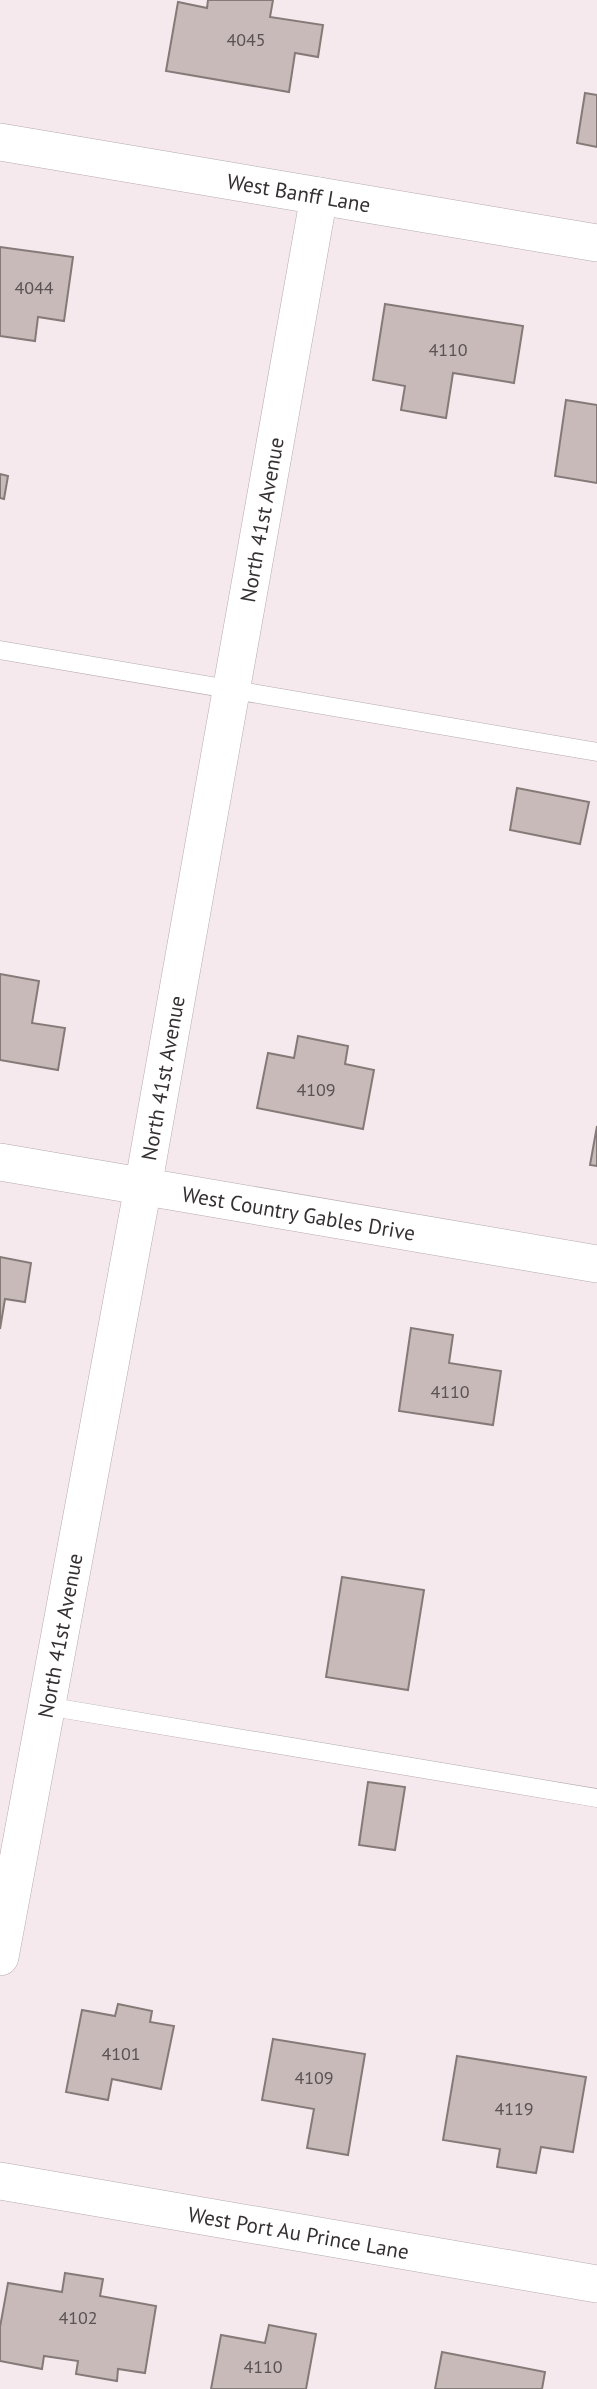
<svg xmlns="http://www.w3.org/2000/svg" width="597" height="2389" font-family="'PT Sans',sans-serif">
<rect width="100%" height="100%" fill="#f5e9ed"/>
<g fill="#c7bab8" stroke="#867a78" stroke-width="2">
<path d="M208,0H273L270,17L323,25L318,57L295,53L289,92L166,71L178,2L207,8Z"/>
<path d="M585,93L597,95V147L577,143Z"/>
<path d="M0,247L73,257L64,321L38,317L35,341L0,336Z"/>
<path d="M385,304L523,326L514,383L453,373L446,418L401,410L405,386L373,380Z"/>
<path d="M566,400L597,405V483L555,476Z"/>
<path d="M0,474L8,476L4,499L0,498Z"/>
<path d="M517,788L589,802L580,844L510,830Z"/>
<path d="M0,974L39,981L32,1023L65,1028L58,1070L0,1060Z"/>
<path d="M298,1036L348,1046L345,1064L374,1070L363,1129L257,1108L268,1053L294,1058Z"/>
<path d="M597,1126V1166L590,1165Z"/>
<path d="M0,1257L31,1263L25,1302L5,1299L0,1329Z"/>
<path d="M411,1328L453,1335L449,1363L501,1371L493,1425L399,1411Z"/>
<path d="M342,1577L424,1590L408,1690L326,1677Z"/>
<path d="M368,1782L405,1787L395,1850L359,1845Z"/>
<path d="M118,2004L152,2011L150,2022L174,2026L161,2089L112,2079L108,2100L66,2092L82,2010L115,2016Z"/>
<path d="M273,2039L365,2054L348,2155L307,2148L314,2109L262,2100Z"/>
<path d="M457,2056L586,2077L573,2152L541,2147L536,2173L497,2167L500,2149L443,2140Z"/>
<path d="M65,2273L103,2279L100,2296L156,2306L145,2373L118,2369L117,2381L76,2374L78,2361L44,2356L42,2369L0,2361V2327L8,2283L62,2292Z"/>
<path d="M269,2325L316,2334L306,2389H211L221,2335L265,2343Z"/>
<path d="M442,2352L545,2372L542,2389H435Z"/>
</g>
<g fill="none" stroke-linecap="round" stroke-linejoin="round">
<defs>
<g id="service">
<path d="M0,650L597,752"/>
<path d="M46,1706L597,1798"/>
</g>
<g id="minor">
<path id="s1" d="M0,142L597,243"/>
<path id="s2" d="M0,1162L597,1264"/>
<path id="s3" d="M0,1957L143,1187L319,196"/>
<path id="s4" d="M0,2181L597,2284"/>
</g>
</defs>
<use href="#service" stroke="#b6aaae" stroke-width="19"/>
<use href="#minor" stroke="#b6aaae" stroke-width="38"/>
<use href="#service" stroke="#fff" stroke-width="18"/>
<use href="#minor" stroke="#fff" stroke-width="37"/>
</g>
<g text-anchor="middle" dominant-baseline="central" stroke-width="5" stroke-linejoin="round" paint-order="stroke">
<g font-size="18" fill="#5a5253">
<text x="246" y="39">4045</text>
<text x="34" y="287">4044</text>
<text x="448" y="349">4110</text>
<text x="316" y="1089">4109</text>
<text x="450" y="1391">4110</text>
<text x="121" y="2053">4101</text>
<text x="314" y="2077">4109</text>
<text x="514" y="2108">4119</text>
<text x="78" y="2317">4102</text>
<text x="263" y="2366">4110</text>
</g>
<g font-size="21" fill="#353031" stroke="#f5e9ed">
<text stroke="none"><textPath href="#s1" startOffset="303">West Banff Lane</textPath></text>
<text stroke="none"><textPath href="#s3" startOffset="1461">North 41st Avenue</textPath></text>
<text stroke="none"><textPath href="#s3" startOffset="894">North 41st Avenue</textPath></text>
<text stroke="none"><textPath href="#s2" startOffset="303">West Country Gables Drive</textPath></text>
<text stroke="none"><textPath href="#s3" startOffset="327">North 41st Avenue</textPath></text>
<text stroke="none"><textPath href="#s4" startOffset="303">West Port Au Prince Lane</textPath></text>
</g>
</g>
</svg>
